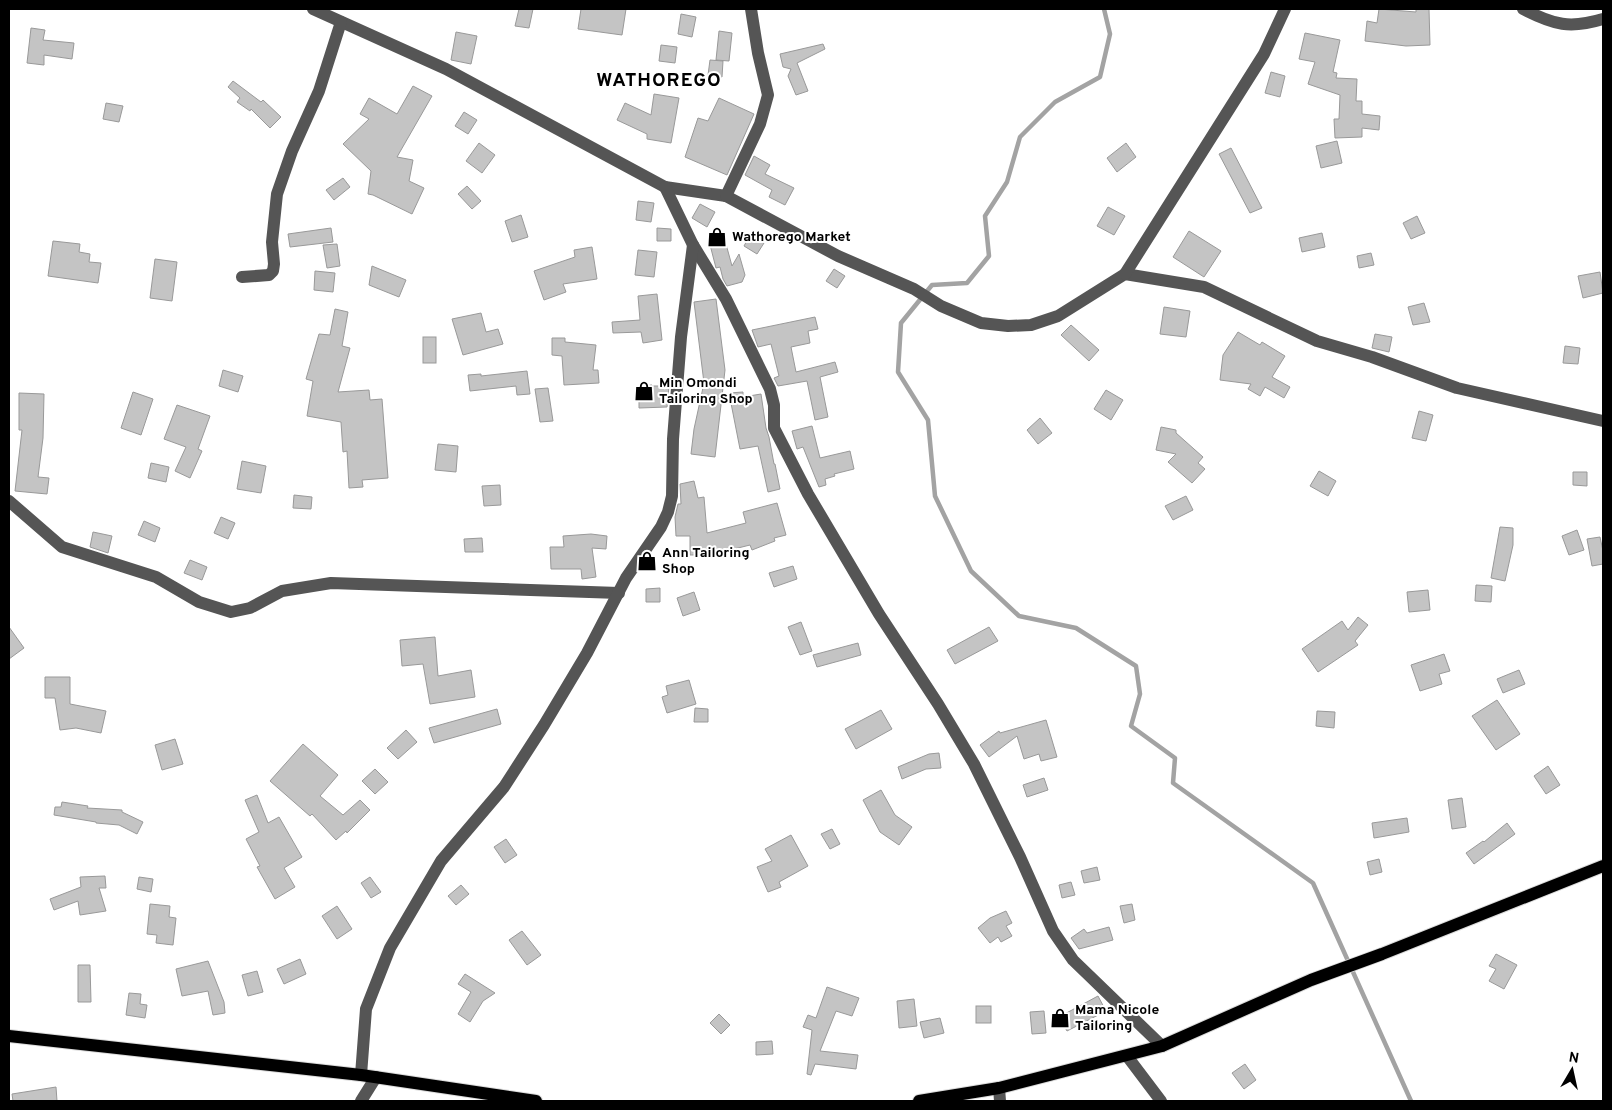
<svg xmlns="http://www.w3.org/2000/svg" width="1612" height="1110" font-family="Overpass,sans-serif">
<rect width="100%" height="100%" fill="#fff"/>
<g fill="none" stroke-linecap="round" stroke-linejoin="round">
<path stroke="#a3a3a3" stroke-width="4.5" d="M1104,9L1110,34L1100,77L1055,102L1020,137L1007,182L985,216L989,256L967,283L932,285L901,323L898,372L928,420L935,496L971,571L1019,616L1076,628L1136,666L1140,694L1131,726L1175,758L1173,783L1313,883L1411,1101"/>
</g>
<g fill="#c4c4c4" stroke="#999">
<path d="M519,9H533L529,28L515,26Z"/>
<path d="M581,9H626L622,35L578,29Z"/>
<path d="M1379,9L1416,12V9H1429L1430,45L1406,46L1365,41L1367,21L1377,23Z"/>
<path d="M681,14L696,17L692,37L678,34Z"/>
<path d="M31,28L45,30L43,40L74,43L72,59L44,55V65L27,63Z"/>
<path d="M719,31L732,33L729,61L716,60Z"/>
<path d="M456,32L477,36L471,64L451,60Z"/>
<path d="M1305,33L1340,40L1333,72L1337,73L1336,78L1357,79L1356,101H1362V114L1380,116L1379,130L1362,128V137L1335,138L1334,119H1339L1340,95L1308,84L1315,62L1299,59Z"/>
<path d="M823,44L825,49L797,63L808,91L796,95L788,76L791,69L783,67L780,54Z"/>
<path d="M661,45L677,47L675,63L659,61Z"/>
<path d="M710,60L723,61L722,77L708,75Z"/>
<path d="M1271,72L1285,76L1280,97L1265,93Z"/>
<path d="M233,81L261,102L263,100L281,117L270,128L251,109L250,111L237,102L240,98L228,87Z"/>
<path d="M413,86L432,96L397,157L413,160L409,181L424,188L412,214L373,195L368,194L371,171L343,144L369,119L360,114L369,98L397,114Z"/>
<path d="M654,94L679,98L671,143L647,139V134L617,120L625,103L651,115Z"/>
<path d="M719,98L754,114L727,175L685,157L698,118L708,121Z"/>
<path d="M106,103L123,106L119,122L103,119Z"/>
<path d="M464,112L477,120L468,134L455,126Z"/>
<path d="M1337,141L1342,163L1321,168L1316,146Z"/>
<path d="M479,143L495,155L482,173L466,161Z"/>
<path d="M1126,143L1136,157L1117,172L1107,158Z"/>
<path d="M1231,148L1262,208L1250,213L1219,154Z"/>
<path d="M754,156L770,165L765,174L794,188L785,205L769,197L772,190L745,175Z"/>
<path d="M343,178L350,187L334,200L326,190Z"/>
<path d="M467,186L481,201L472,209L458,194Z"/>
<path d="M638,201L654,203L651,222L636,220Z"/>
<path d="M700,204L715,212L707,227L692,218Z"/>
<path d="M1108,207L1125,216L1114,235L1097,226Z"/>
<path d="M521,215L528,237L512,242L505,221Z"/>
<path d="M1417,216L1425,233L1411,239L1403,223Z"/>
<path d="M331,228L333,242L290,247L288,234Z"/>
<path d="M657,228L671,229V241H657Z"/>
<path d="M1189,231L1221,251L1204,277L1173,257Z"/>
<path d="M723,233L732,266L739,254L745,275L742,282L727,286L723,279L720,267L716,268L708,237Z"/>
<path d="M1322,233L1325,247L1302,252L1299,238Z"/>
<path d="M750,235L764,243L757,254L744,246Z"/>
<path d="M53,241L80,244L79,252L90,254L89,262L101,263L98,283L48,276Z"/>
<path d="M337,244L340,266L327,268L323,245Z"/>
<path d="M592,247L597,279L563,284L566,292L544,300L534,271L575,257L574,250Z"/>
<path d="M638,250L657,252L654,277L635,275Z"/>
<path d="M1371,253L1374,265L1359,268L1357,256Z"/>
<path d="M155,259L177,262L172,301L150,298Z"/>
<path d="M372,266L406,280L399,297L369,285Z"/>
<path d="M834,269L845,276L837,288L826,281Z"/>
<path d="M315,271L335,273L333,292L314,290Z"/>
<path d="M1600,272L1603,293L1583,298L1578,276Z"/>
<path d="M657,294L662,340L643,343L641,332L613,333L612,322L640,320L638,296Z"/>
<path d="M716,299L725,370L715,457L691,454L694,429L704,383L694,302Z"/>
<path d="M1424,303L1430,322L1413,325L1408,307Z"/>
<path d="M1164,307L1190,311L1186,337L1160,334Z"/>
<path d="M335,309L348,312L342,346L350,348L338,392L369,390L370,400L382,399L388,478L362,480L363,487L349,488L347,451L343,452L341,422L307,416L313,381L306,379L319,334L330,335Z"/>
<path d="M481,313L486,332L498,329L503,344L463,355L452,319Z"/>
<path d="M815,317L818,329L808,331L810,343L791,347L796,372L835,362L838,372L820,377L828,417L815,420L807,381L778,386L774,378L779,376L771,344L758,347L752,330Z"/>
<path d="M1071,325L1099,350L1089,361L1061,335Z"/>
<path d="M1238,332L1260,345L1262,342L1285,356L1272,377L1290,387L1284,398L1265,387L1260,396L1248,389L1251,384L1220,380L1223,355Z"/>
<path d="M1375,334L1392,337L1389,352L1372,348Z"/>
<rect x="423" y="337" width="13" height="26"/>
<path d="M552,338H565V342L596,345L593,370H598L599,383L564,385L562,356L552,355Z"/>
<path d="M1565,346L1580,348L1578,364L1563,363Z"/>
<path d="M223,370L243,376L238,392L219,386Z"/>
<path d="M527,371L530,394L517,395L516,386L470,391L468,375L481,374V376Z"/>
<path d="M652,385V386H669L667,407L639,408V386Z"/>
<path d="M548,388L553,421L540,422L535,389Z"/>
<path d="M1106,390L1123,400L1111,420L1094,409Z"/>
<path d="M133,392L153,399L141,435L121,428Z"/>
<path d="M743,392V397L761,394L766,428L769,437L774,464H775L780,489L768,492L758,446L740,449L729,393Z"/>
<path d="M19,393L44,394L43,438L38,477L49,478L47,494L15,491L22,430H19Z"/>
<path d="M177,405L210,416L198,449L202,451L190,478L175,471L186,447L164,439Z"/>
<path d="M1419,411L1433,415L1426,441L1412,438Z"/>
<path d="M1040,418L1052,433L1038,444L1027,430Z"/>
<path d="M812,426L820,458L850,451L854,469L834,474L835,476L825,479L826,485L819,487L803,447L797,449L792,431Z"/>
<path d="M1161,427L1176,430V433L1203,457L1198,463L1205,469L1192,483L1168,462L1176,454L1156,450Z"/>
<path d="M438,444L458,446L456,472L435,470Z"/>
<path d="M242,461L266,466L261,493L237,489Z"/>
<path d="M151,463L169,467L166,482L148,478Z"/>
<path d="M1319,471L1336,481L1328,496L1310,486Z"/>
<path d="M1573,472H1587V486L1573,485Z"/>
<path d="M694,481L698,498L704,497L707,533L746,523L743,512L777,503L786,535L774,538L775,541L752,550L750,545L710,555H690V536H676L675,517L678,504H681L680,484Z"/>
<path d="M500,485L501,505L484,506L482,486Z"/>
<path d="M294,495L312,497L311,509L293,508Z"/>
<path d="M1186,496L1193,510L1173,520L1165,506Z"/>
<path d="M221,517L235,523L228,539L214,533Z"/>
<path d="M144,521L160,528L155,542L138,535Z"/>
<path d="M1500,527L1513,528V545L1505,581L1491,578Z"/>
<path d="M1577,530L1584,550L1569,555L1562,536Z"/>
<path d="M93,532L112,536L108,553L90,547Z"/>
<path d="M591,534L607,536L606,549L592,548L596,577L582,579L581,569H551L550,547H564L563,536Z"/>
<path d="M1600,537L1603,551V564L1592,566L1587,539Z"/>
<path d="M482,538L483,552H465L464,539Z"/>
<path d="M190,560L207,567L202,580L184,573Z"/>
<path d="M793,566L797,579L774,587L769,573Z"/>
<path d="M1476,585L1492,586L1491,602L1475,601Z"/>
<path d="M660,588V602H646V589Z"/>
<path d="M1428,590L1430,610L1409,612L1407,592Z"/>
<path d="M694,592L700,610L683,616L677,598Z"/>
<path d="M1358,617L1368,625L1355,641L1358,645L1318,672L1302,649L1342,621L1348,630Z"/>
<path d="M801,622L812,651L800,655L788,627Z"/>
<path d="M9,627L24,648L9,659Z"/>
<path d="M989,627L998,641L955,664L947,650Z"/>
<path d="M435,637L438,676L471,670L475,697L430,704L423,664L402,666L400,640Z"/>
<path d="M858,643L861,655L817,667L813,655Z"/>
<path d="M1444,654L1450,671L1439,674L1442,684L1420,691L1411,665Z"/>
<path d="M1519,670L1525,684L1503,693L1497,679Z"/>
<path d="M45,677H70V704L106,711L101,733L76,728L60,730L55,698H45Z"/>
<path d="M689,680L696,704L667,713L662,697L668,695L666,686Z"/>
<path d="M1497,700L1520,734L1496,750L1472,716Z"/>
<path d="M695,708L708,709V722H694Z"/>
<path d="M497,709L501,724L434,743L429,728Z"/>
<path d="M881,710L892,729L856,749L845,729Z"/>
<path d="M1317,711L1335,712L1334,728L1316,726Z"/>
<path d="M1046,720L1057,757L1041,761L1039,754L1024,759L1017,736L989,757L980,745L999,731L1000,733Z"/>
<path d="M406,730L417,742L398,759L387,748Z"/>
<path d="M175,739L183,764L162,770L155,745Z"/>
<path d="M303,744L338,775L320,796L343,815L360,800L370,810L347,833L346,831L336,840L312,814L310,816L270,781Z"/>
<path d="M939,753L941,768L926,769L902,779L898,767L929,754Z"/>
<path d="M1548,766L1560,785L1546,794L1534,776Z"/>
<path d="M375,769L388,782L375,794L362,781Z"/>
<path d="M1044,778L1048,790L1027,797L1023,785Z"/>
<path d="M881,790L895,815L912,827L899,845L880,832L863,800Z"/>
<path d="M257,795L268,823L279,817L302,857L284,868L295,887L275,899L257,867L260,866L246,839L259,832L245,800Z"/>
<path d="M1462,798L1466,827L1452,829L1448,800Z"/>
<path d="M62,802L88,806L87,808L122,810V812L143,822L137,834L119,825L96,823V822L54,815L55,807H61Z"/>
<path d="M1407,818L1409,832L1374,838L1372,823Z"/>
<path d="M1507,823L1515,834L1474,864L1466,853L1483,841L1484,842Z"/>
<path d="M832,829L840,844L830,849L821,834Z"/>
<path d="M791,835L808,866L779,882L781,887L768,892L757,867L772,861L765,849Z"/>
<path d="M506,839L517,855L505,863L494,847Z"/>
<path d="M1379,859L1382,872L1370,875L1367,862Z"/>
<path d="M1097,867L1100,880L1084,883L1081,871Z"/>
<path d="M105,876L106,888H99L106,911L80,915L78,901L54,910L50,899L81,887L80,877Z"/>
<path d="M139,877L153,879L151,892L137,889Z"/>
<path d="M370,877L381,892L371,898L361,883Z"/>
<path d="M1071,882L1075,895L1062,898L1059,885Z"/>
<path d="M461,885L469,894L456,905L448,896Z"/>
<path d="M150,904L170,906L169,917L176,918L173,945L156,943L157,935L147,934Z"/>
<path d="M1132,904L1135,920L1124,923L1120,906Z"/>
<path d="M337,906L352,929L337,939L322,916Z"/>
<path d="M1006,911L1012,923L1006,926L1012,936L1001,942L998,937L990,943L978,928L990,918Z"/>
<path d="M1109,927L1113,940L1079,949L1071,938L1084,929L1087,933Z"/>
<path d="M522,931L541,955L527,965L509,940Z"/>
<path d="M1496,954L1517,965L1504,989L1489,981L1496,969L1489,966Z"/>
<path d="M300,959L306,974L284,984L277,969Z"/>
<path d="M208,961L224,1002L225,1013L213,1015L208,991L182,996L176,969Z"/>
<path d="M78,965H90L91,1002H78Z"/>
<path d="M257,971L263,992L248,996L242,975Z"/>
<path d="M465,974L495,993L483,1001L470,1022L458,1014L471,992L458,984Z"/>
<path d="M827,987L859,998L852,1016L836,1011L820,1051L858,1055L856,1069L815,1064L811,1075L807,1074L812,1030L803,1027L808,1015L816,1018Z"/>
<path d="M129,993L141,994L140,1004L147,1005L145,1018L126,1015Z"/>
<path d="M1098,996L1106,1011L1067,1031L1059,1017Z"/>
<path d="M914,999L917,1026L899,1028L897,1001Z"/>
<rect x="976" y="1006" width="15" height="17"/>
<path d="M1044,1011L1046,1033L1032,1034L1030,1012Z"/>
<path d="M719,1014L730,1025L721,1034L710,1023Z"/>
<path d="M940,1018L944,1033L924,1038L920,1022Z"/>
<path d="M772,1041L773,1054L756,1055V1042Z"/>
<path d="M1245,1064L1256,1080L1244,1089L1232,1073Z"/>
<path d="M56,1087L57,1101H13L12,1094Z"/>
</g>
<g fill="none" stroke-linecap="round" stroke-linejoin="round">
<defs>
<g id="major">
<path d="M9,1036L361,1075L536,1101"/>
<path d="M919,1101L999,1088L1162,1046L1311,980L1382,954L1603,866"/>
</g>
</defs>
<use href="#major" stroke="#dbdbdb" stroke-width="14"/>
<g stroke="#555" stroke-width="12">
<path d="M313,9L446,69L665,187L726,196L838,256L914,289L941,306L981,323L1008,326L1031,325L1058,316L1125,274L1204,287L1317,341L1372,357L1457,388L1603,421"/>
<path d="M1523,9C1554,25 1570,29 1603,19"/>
<path d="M665,187L693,245L726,299L770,389L774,405V428L808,494L879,614L938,704L974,764L1020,857L1053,931L1073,960L1162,1046"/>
<path d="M726,196L760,124L768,95L758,53L751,9"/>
<path d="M1125,274L1264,54L1285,9"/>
<path d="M242,277L269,275L273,271L274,264L272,242L277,194L292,151L319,91L341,22"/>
<path d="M9,501L62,547L156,577L199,602L231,612L250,608L282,591L331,583L619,593"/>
<path d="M1127,1056L1161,1101"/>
<path d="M361,1075L366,1009L390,948L441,861L504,787L544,725L587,653L626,578L661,527L668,512L672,496L673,439L681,337L693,245"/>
<path d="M999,1088L1000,1101"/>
<path d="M361,1101L376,1077"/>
</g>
<use href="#major" stroke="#000" stroke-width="12"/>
</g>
<defs>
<symbol id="shop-bare" viewBox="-9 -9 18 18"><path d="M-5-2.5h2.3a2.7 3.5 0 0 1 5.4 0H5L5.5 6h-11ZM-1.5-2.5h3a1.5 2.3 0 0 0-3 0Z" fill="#000" stroke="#fff" stroke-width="2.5" paint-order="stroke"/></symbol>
</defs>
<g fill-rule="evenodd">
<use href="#shop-bare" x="703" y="223" width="28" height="28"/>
<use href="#shop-bare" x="630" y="377" width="28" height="28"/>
<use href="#shop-bare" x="633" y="547" width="28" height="28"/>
<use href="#shop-bare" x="1046" y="1004" width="28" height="28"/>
</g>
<g text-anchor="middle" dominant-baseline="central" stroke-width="4" stroke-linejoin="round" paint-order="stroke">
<g font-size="14" font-weight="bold" fill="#000" stroke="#fff" text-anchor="start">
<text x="732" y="237">Wathorego Market</text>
<text x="659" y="383">Min Omondi<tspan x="659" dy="16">Tailoring Shop</tspan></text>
<text x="662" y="553">Ann Tailoring<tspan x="662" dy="16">Shop</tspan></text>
<text x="1075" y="1010">Mama Nicole<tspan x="1075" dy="16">Tailoring</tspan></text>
</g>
<g font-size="19" font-weight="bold" letter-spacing="1" fill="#000" stroke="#fff">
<text x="659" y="81">WATHOREGO</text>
</g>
</g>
<rect width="1612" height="1110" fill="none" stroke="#000000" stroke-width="20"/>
<g transform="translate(1572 1070) rotate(9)" stroke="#ffffff" stroke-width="4" paint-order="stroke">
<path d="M0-4L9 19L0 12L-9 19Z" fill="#000000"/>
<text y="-8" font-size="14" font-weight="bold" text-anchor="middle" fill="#000000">N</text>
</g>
</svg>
